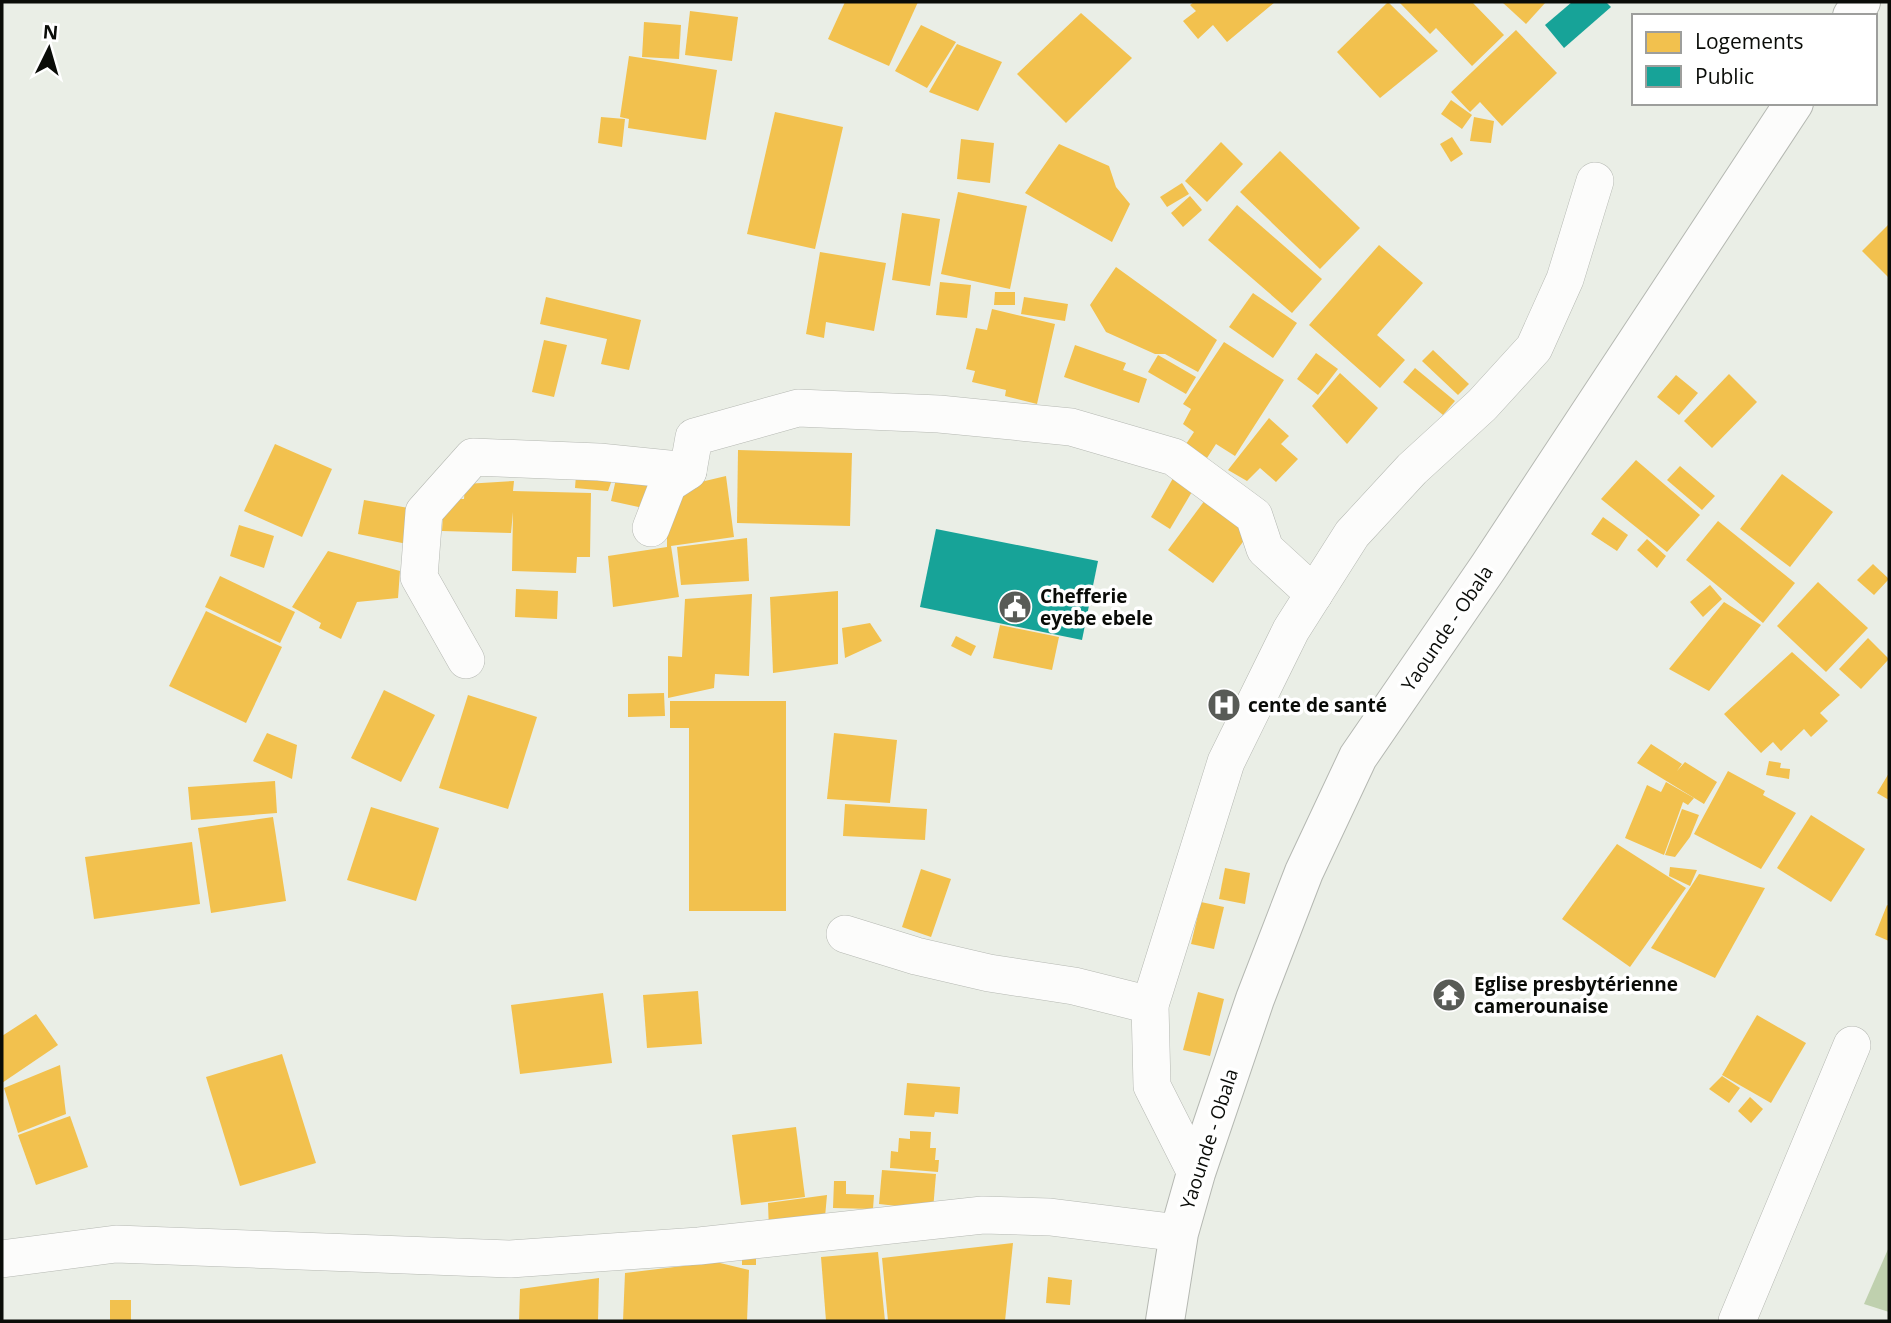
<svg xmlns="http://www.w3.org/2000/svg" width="1891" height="1323" font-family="'Open Sans',sans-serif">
<rect width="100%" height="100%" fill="#eaeee6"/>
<path fill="#bfd0ae" d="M1889,1247V1312L1864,1304Z"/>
<g fill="#f2c14e">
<path d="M845,2H918L889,66L828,39Z"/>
<path d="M1194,2H1275L1227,42L1213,25L1198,39L1183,21L1196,11L1190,5Z"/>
<path d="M1388,2L1438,51L1380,98L1337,52Z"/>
<path d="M1399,2H1472L1504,35L1472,66L1436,28L1430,34Z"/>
<path d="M1502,2H1546L1526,24Z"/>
<path d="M690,11L738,17L732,61L685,55Z"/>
<path d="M1081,13L1132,58L1066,123L1017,74Z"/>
<path d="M644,22L681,25L679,59L642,57Z"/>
<path d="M921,25L956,42L927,88L895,71Z"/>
<path d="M1516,30L1557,73L1502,126L1480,102L1470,112L1451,92Z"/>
<path d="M957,44L1002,62L978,111L929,92Z"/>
<path d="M629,56L717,70L706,140L628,128L629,119L620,117Z"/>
<path d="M1451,100L1472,115L1462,129L1441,114Z"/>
<path d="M775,112L843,127L815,249L747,234Z"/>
<path d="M601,117L625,119L622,147L598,143Z"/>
<path d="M1474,117L1494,121L1491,143L1470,141Z"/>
<path d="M1452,137L1463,154L1451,162L1440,144Z"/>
<path d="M961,139L994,143L990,183L957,179Z"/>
<path d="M1221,142L1243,164L1207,202L1185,181Z"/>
<path d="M1059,144L1109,166L1116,187L1130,204L1112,242L1025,193Z"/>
<path d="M1280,151L1360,228L1320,269L1240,192Z"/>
<path d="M1182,183L1189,194L1167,207L1160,197Z"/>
<path d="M958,192L1027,206L1010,289L941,274Z"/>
<path d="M1190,196L1202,210L1183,227L1171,213Z"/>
<path d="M1237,205L1322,279L1292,313L1208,240Z"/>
<path d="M902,213L940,219L930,286L892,280Z"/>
<path d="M1889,224V278L1862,251Z"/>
<path d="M1379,245L1423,283L1377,335L1405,360L1380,388L1309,325Z"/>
<path d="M820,252L886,263L874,331L826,322L824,338L806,334Z"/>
<path d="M1116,267L1217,340L1198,372L1165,354H1155L1106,332L1090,305Z"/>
<path d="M940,282L971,285L967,318L936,315Z"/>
<path d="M995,292H1015V305H994Z"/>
<path d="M1253,293L1297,323L1273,358L1229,327Z"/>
<path d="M546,297L641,320L629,370L601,364L607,339L540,324Z"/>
<path d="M1024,297L1068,304L1065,321L1021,314Z"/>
<path d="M992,309L1055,324L1037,404L1005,396L1006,390L972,382L975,371L966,369L976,328L987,330Z"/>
<path d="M544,340L567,345L554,397L532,392Z"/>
<path d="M1224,342L1284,380L1235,456L1216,444L1207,458L1186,444L1194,432L1183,424L1191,409L1183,404Z"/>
<path d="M1075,345L1126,363L1123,370L1147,379L1139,403L1064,377Z"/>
<path d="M1433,350L1469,384L1458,395L1422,361Z"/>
<path d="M1316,353L1338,369L1318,395L1297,379Z"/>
<path d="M1158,355L1196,377L1186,394L1148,372Z"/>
<path d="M1415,368L1455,401L1443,415L1403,382Z"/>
<path d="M1340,373L1378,408L1347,444L1312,406Z"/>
<path d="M1729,374L1757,402L1712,448L1684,421Z"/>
<path d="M1676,375L1698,393L1679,415L1657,397Z"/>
<path d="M1269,418L1289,436L1281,444L1298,459L1276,482L1260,468L1247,481L1228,470Z"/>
<path d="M275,444L332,469L302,537L244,511Z"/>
<path d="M738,450L852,453L850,526L737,523Z"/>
<path d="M1636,460L1700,515L1667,552L1601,499Z"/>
<path d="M577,462L617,466L608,491L575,488Z"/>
<path d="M619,466L665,476L657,511L611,501Z"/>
<path d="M1680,466L1715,496L1702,510L1667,480Z"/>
<path d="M1176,473L1196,485L1170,529L1151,517Z"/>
<path d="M1782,474L1833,512L1790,567L1740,529Z"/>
<path d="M726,476L734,537L671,546L679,597L613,607L608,556L667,547V490Z"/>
<path d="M514,481L513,491L591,493L590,557H577L576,573L512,571L513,512L511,533L442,531L444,499H464L465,484Z"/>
<path d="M1208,496L1253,528L1213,583L1168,550Z"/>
<path d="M364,500L414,509L407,544L358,534Z"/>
<path d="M1603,517L1628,535L1617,551L1591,534Z"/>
<path d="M1718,521L1795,583L1763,623L1686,560Z"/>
<path d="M239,525L274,536L264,568L230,556Z"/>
<path d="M747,538L749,581L681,585L677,547Z"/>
<path d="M1647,539L1666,556L1657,568L1637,550Z"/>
<path d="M328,551L400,571L398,598L357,602L341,639L319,628L321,623L292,607Z"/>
<path d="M1873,564L1889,579L1874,595L1857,580Z"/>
<path d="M220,576L295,612L280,643L205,607Z"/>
<path d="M1818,582L1868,628L1826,672L1777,626Z"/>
<path d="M1710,585L1722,599L1703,617L1690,602Z"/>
<path d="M516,589L558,591L557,619L515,617Z"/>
<path d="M838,591V664L773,673L770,597Z"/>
<path d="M752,594L749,676L715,674L714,688L668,698V656L682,657L685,599Z"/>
<path d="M1724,602L1761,625L1709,691L1669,669Z"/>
<path d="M206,611L282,647L246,723L169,686Z"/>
<path d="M870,623L882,641L845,658L842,628Z"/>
<path d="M1000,625L1059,637L1052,670L993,658Z"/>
<path d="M956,636L976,646L971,656L951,646Z"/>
<path d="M1868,638L1889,659L1861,689L1839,669Z"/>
<path d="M1792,652L1840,695L1820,713L1828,721L1811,737L1804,729L1781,751L1773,742L1761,753L1724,714Z"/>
<path d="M384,690L435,715L401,782L351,758Z"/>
<path d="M664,693L665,716L628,717V694Z"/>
<path d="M468,695L537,717L508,809L439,788Z"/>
<path d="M670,701H786V911H689V728H670Z"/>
<path d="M267,733L297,745L292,779L253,761Z"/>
<path d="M834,733L897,740L890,803L827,799Z"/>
<path d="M1651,744L1682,764L1677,771L1685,762L1717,782L1704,804L1637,763Z"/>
<path d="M1769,761L1781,763L1780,768L1790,769L1789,779L1766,775Z"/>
<path d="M1728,771L1765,791L1763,795L1796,813L1761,869L1694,834Z"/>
<path d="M1889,773V800L1877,793Z"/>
<path d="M275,781L277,813L191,820L188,787Z"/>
<path d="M1666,782L1694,798L1688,805L1683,802L1664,855L1625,838L1647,785L1661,792Z"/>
<path d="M845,804L927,809L925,840L843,836Z"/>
<path d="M371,807L439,828L416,901L347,880Z"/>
<path d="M1682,809L1699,815L1690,837L1675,857L1665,855Z"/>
<path d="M1811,815L1865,849L1831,902L1777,868Z"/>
<path d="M273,817L286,901L211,913L198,828Z"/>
<path d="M192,842L200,904L94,919L85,857Z"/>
<path d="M1617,844L1686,888L1630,967L1562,919Z"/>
<path d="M1670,867L1697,870L1690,886L1669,876Z"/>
<path d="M1225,868L1250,873L1245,904L1219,899Z"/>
<path d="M921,869L951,879L931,937L902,927Z"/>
<path d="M1699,874L1765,888L1715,978L1651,948Z"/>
<path d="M1201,902L1224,907L1214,949L1191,944Z"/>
<path d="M1887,905L1889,906V941L1875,935Z"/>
<path d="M698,991L702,1044L647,1048L643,995Z"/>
<path d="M1198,992L1224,999L1210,1056L1183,1050Z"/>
<path d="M603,993L612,1063L520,1074L511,1005Z"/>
<path d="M36,1014L58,1045L2,1083V1036Z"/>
<path d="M1757,1015L1806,1043L1771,1103L1722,1075Z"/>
<path d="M282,1054L316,1163L240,1186L206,1077Z"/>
<path d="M60,1065L66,1114L18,1133L4,1088Z"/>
<path d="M1722,1076L1740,1088L1729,1103L1709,1089Z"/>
<path d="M907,1083L960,1087L958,1114L935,1112L934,1117L904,1115Z"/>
<path d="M1750,1097L1763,1109L1751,1123L1738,1111Z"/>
<path d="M70,1116L88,1167L36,1185L18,1135Z"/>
<path d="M796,1127L805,1197L741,1205L732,1135Z"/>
<path d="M910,1131L931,1132L930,1148H936L935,1160H939L938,1172L890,1168L891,1151L898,1152L899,1138L910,1139Z"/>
<path d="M882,1170L936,1174L933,1210L879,1204Z"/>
<path d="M834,1181H846V1194L874,1195L873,1209L833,1208Z"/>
<path d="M827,1195L825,1217L769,1231L768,1203Z"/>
<path d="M1013,1243L1005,1321H888L882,1258Z"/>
<path d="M878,1252L885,1321H826L821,1257Z"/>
<rect x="742" y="1255" width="14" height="10"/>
<path d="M716,1262L749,1270L747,1321H623L625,1273Z"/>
<path d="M1048,1277L1072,1280L1070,1305L1046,1303Z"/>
<path d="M599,1278L598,1321H519L520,1289Z"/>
<rect x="110" y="1300" width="21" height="21"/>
</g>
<g fill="#17a398">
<path d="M1572,2H1606L1611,7L1564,48L1545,25Z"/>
<path d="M936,529L1098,561L1082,640L920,607Z"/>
</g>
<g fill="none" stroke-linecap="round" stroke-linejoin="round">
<defs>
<g id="street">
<path d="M651,528L668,484L688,471L694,437L798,408L939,414L1071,427L1174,457L1254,516L1265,549L1314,594"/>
<path d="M466,660L419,577L424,512L473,457L599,462L688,471"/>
<path d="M845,934L916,956L989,973L1074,986L1150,1005"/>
<path d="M1196,1173L1152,1086L1150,1005L1226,762L1291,630L1352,534L1412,469L1482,405L1534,348L1565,279L1595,181"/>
<path d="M2,1259L116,1244L510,1259L699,1246L983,1215L1050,1217L1179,1233"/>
<path d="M1737,1321L1852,1045"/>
</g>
<g id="highway">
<path d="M1852,16L1861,2"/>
<path d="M1165,1321L1179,1233L1196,1173L1255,999L1304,872L1358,757L1489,566L1794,103"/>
</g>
</defs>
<use href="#street" stroke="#b5b8b2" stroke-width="38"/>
<use href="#highway" stroke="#b5b8b2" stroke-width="40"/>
<use href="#street" stroke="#fcfcfb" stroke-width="37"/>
<use href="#highway" stroke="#fcfcfb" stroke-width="38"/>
</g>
<defs>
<symbol id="civic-disc" viewBox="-11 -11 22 22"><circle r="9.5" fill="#585b56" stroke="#fff"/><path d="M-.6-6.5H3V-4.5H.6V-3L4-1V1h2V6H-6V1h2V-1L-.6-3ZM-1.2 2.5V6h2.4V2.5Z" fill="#fff"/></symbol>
<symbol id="hospital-disc" viewBox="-11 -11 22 22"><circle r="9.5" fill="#585b56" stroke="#fff"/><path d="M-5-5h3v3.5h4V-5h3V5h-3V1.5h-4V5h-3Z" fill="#fff"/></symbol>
<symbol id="temple-disc" viewBox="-11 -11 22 22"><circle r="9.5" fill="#585b56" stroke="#fff"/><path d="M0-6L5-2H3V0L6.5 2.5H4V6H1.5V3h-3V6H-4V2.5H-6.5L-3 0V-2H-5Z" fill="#fff"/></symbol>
</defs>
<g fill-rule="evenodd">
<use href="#civic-disc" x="996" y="588" width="38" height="38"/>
<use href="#hospital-disc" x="1205" y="686" width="38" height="38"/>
<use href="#temple-disc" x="1430" y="976" width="38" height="38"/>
</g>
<g text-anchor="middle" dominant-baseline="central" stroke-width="7" stroke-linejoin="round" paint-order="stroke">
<g font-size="19" font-weight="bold" fill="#0a0c08" stroke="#fff" text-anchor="start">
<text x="1040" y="596">Chefferie<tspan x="1040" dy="22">eyebe ebele</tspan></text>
<text x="1248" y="705">cente de santé</text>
<text x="1474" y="984">Eglise presbytérienne<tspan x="1474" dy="22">camerounaise</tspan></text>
</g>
<g font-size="19" fill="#0a0c08" stroke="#fff">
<text transform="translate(1447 628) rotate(-56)">Yaounde - Obala</text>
<text transform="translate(1209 1139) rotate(-72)">Yaounde - Obala</text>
</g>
</g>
<rect width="1891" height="1323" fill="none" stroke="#0a0c08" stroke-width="7"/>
<rect x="1632" y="14" width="245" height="91" fill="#ffffff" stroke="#9d9e9c" stroke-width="2"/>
<rect x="1646" y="32" width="35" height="21" fill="#f2c14e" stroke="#9d9e9c" stroke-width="2"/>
<text x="1695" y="49" font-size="21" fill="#0a0c08">Logements</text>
<rect x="1646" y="66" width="35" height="21" fill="#17a398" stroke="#9d9e9c" stroke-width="2"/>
<text x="1695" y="84" font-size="21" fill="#0a0c08">Public</text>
<g transform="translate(49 49) rotate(5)" stroke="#ffffff" stroke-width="5" paint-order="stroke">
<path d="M0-5L12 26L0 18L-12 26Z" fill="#0a0c08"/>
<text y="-10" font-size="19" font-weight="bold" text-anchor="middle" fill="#0a0c08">N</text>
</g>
</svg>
